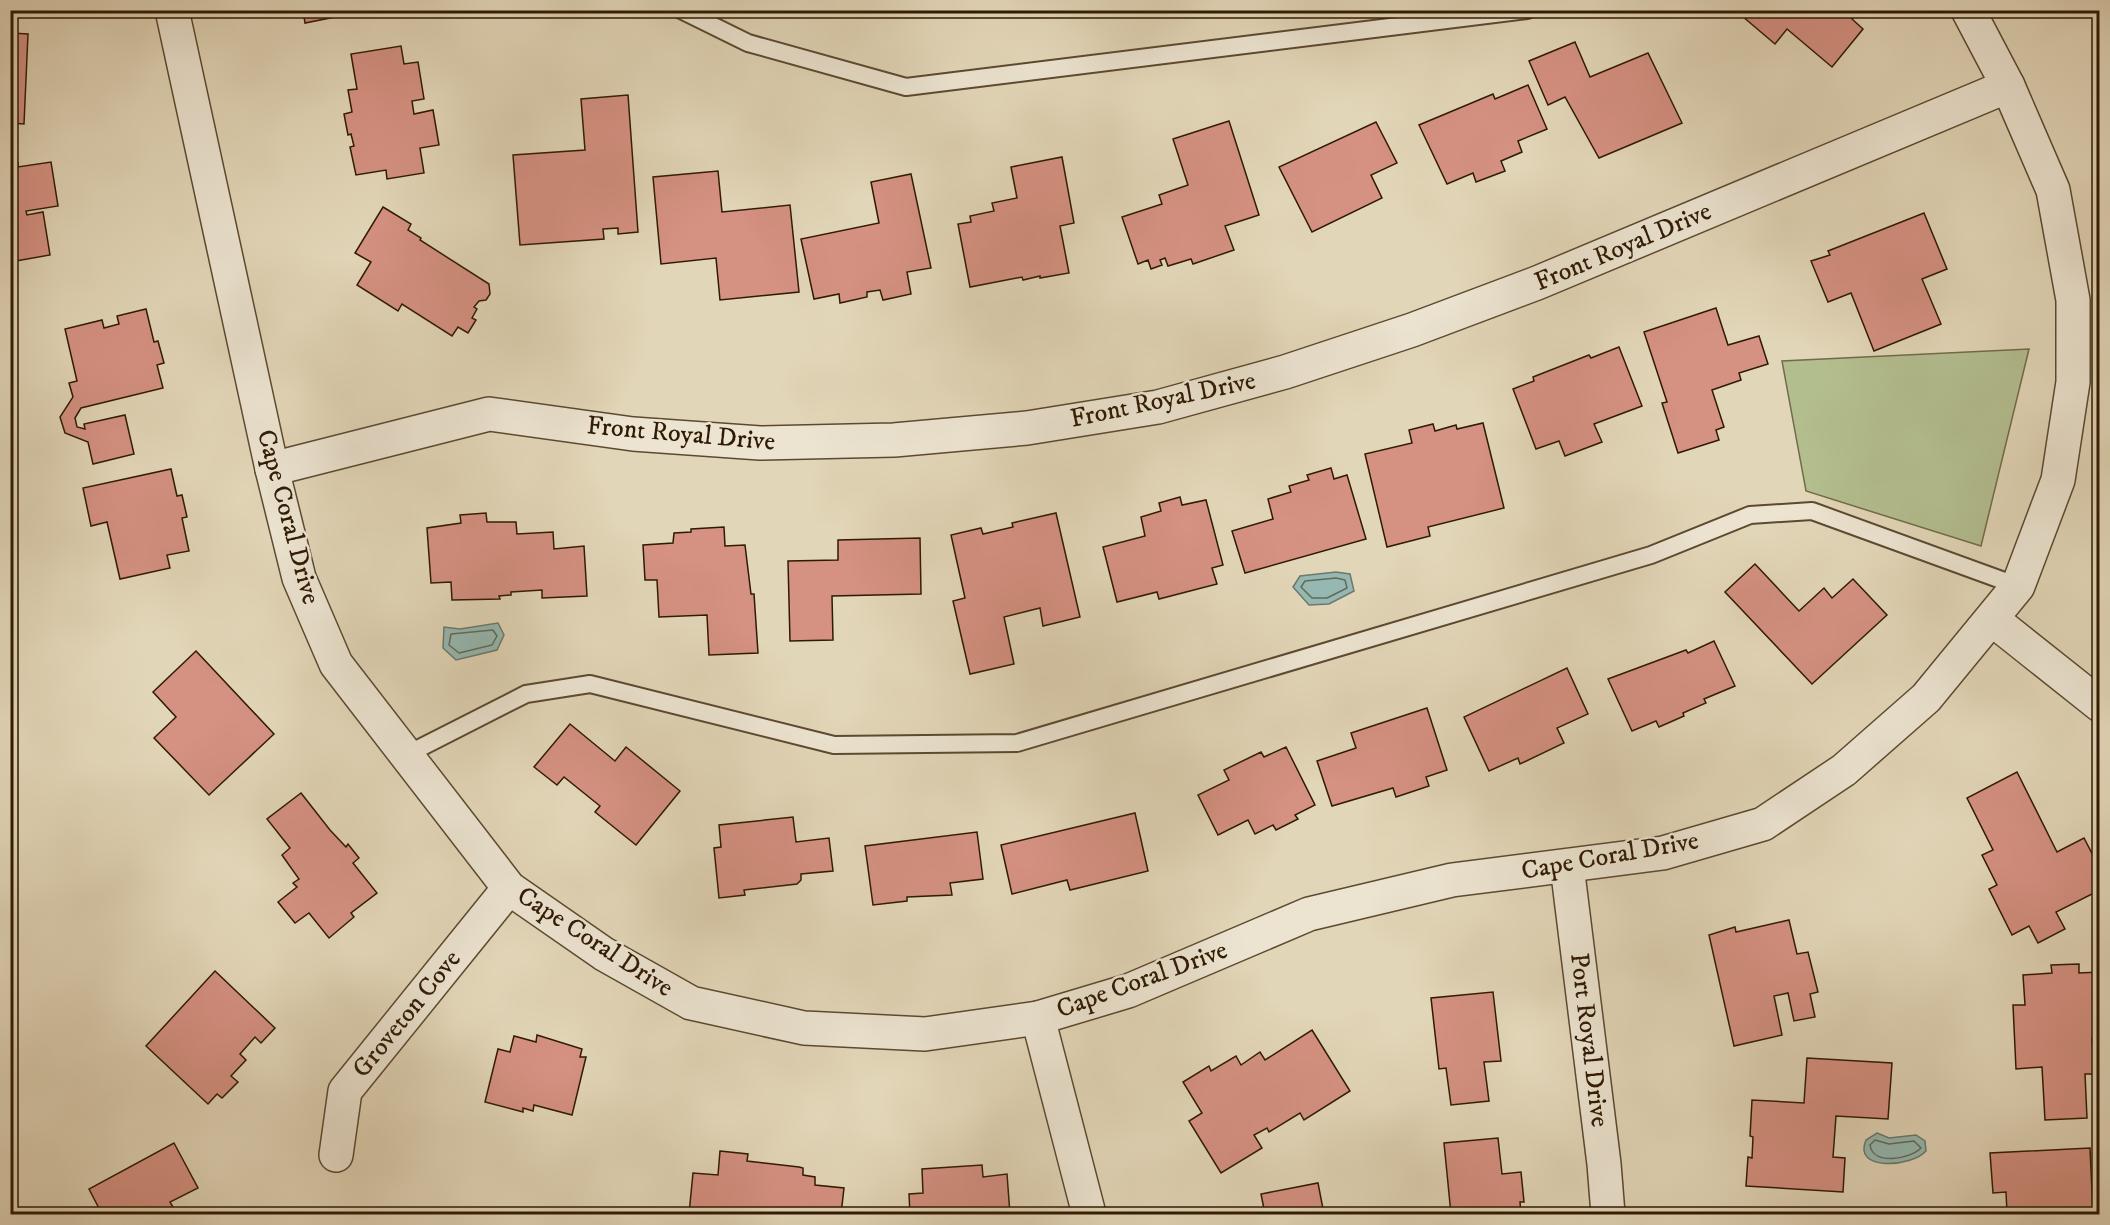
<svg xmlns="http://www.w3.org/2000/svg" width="2110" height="1225" font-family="'IM FELL DW Pica',serif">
<rect width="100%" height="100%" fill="#e2d6b8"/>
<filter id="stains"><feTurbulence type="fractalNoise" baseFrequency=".00333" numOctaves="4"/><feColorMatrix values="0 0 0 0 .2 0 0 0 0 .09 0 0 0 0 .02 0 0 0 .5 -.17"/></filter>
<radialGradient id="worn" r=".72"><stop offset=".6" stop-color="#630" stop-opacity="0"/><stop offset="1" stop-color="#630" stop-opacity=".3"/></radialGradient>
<g fill="#b3be8f" stroke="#716c49" stroke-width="1.5">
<path d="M2029,349L1981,546L1806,491L1782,361Z"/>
<path d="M11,1163L18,1214H11Z"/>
</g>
<g fill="#95b9b2" stroke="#6c796c" stroke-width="1.5">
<path d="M1336,572L1350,574L1354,591L1329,604L1309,605L1293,587L1300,576Z"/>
<path d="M498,623L504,635L497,650L456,660L443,648L444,627L460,629Z"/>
<path d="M1877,1133L1889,1138L1916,1135L1925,1141L1926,1151C1912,1167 1852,1172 1866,1140Z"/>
</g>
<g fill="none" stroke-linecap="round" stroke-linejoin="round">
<g stroke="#626a5a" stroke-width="1.5">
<path d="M1336,578L1345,580L1347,588L1327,598H1312L1301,587L1305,581Z"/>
<path d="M493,630L497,636L492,645L459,653L449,645L451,634Z"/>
<path d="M1875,1140L1889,1144L1914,1141L1921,1148C1910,1159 1873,1166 1870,1145Z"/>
</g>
</g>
<g fill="#d59182" stroke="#2f1a03" stroke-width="1.5">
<path d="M303,10H370L305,23Z"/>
<path d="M1735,10H1859L1852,19L1863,29L1832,67L1787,29L1775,44Z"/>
<path d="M10,33L28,34L24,124L10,123Z"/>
<path d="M1575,42L1590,77L1648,53L1682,123L1599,158L1565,97L1548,105L1529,61Z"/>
<path d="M401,46L404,64L418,62L424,99L412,101L414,114L433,110L439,145L420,148L424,173L387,179L386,170L356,175L350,147L354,146L351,134L348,135L344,114L352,112L348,90L357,89L351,54Z"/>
<path d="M1528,85L1547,129L1518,141L1522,152L1501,161L1505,171L1476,182L1473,173L1447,184L1419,125L1493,94L1495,99Z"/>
<path d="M628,95L638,232L618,234V228L603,229L604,239L520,245L513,155L585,150L581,99Z"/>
<path d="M1229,121L1259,215L1225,226L1234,250L1193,264L1191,259L1168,266L1165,258L1160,260L1162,265L1151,269L1148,260L1138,264L1122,217L1162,204L1159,195L1188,185L1173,139Z"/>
<path d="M1376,122L1397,163L1371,175L1382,198L1312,232L1279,167Z"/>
<path d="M1062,157L1074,223L1060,226L1069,273L1040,278V276L1023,280L1022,277L970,287L958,224L971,222L970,216L994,211L992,203L1017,198L1011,167Z"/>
<path d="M51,162L58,206L26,211L27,215L43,212L50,255L10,262V165L18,163V167Z"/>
<path d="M718,171L722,212L790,205L799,292L720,300L716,258L661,264L653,177Z"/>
<path d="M911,174L931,268L907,272L911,294L883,300L880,290L867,292V297L840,303L839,294L814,299L801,239L879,223L871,182Z"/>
<path d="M383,207L411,224L408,230L421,238L420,240L489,284L490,294L486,300L479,301L474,307L477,309L472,318L476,320L468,333L458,327L452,336L402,304L398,311L357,285L371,262L355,253Z"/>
<path d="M1924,213L1947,269L1922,279L1941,324L1874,351L1851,293L1828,302L1811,261L1830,255L1828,251Z"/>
<path d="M1716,308L1728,345L1759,336L1768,364L1739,373L1741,380L1712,390L1724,427L1716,430L1719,440L1678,453L1662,403L1667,402L1644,332Z"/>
<path d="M146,309L154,342L158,341L164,363L157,365L163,388L81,408L75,418L77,427L85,429L84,424L125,415L134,454L93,464L88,442L65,433L60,417L73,397L69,383L77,381L65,329L102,320L104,328L119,324L117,316Z"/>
<path d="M1619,347L1642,406L1594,424L1602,442L1565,456L1559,441L1536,449L1513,389L1534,381L1533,377L1589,355L1591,358Z"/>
<path d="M1483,423L1504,508L1428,527L1430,536L1387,547L1365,454L1412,443L1409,430L1433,424L1435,431L1456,425L1457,429Z"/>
<path d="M1331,468L1334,479L1347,475L1366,539L1245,573L1232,531L1273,519L1268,499L1291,492L1289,486L1309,480L1307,475Z"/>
<path d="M171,469L177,496L182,495L187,517L182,518L189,551L167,555L170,568L120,579L107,522L91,526L83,488Z"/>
<path d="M1180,497L1182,505L1206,500L1223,565L1212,568L1217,584L1159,599L1157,592L1117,602L1103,547L1145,536L1141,517L1161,511L1159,503Z"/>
<path d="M486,513L487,522H516L517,534L553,532L554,549L584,546L587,596L542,598V590L511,592V595L499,596L500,599L452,600L451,582L431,583L427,528L461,523L460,515Z"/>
<path d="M1056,513L1080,617L1043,626L1040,608L1004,617L1014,664L970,674L953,601L965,598L951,535L981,528L983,534L1013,527L1012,523Z"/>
<path d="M724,527L725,546L745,545L751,594H754L758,653L709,655L707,615L659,617L657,580H645L643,545L673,543L674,533L691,532V529Z"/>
<path d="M920,538L921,594L832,596L833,640L790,641L788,561L838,560V540Z"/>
<path d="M1755,564L1799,611L1824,588L1832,598L1853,579L1887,615L1812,684L1725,592Z"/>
<path d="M1714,641L1735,686L1704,699L1706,703L1683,713L1684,716L1659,727L1656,721L1632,731L1608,679L1686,650L1688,653Z"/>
<path d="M196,651L274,734L209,795L154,738L176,717L153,692Z"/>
<path d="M1567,668L1588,714L1557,728L1564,743L1520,764L1518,758L1489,771L1464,717Z"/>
<path d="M1427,708L1447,770L1426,777L1429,786L1396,797L1393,788L1332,806L1317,761L1356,748L1351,733Z"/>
<path d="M570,724L615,761L626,747L680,791L636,845L595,812L600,806L564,777L557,785L534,767Z"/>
<path d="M1286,747L1315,805L1295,815L1298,819L1276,830L1273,825L1255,834L1248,820L1218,835L1198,795L1229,780L1224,770L1261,752L1264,757Z"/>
<path d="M2017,772L2057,852L2084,838L2100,869V890L2056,912L2065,929L2038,943L2029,926L2012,935L1989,889L1997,885L1982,855L1993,850L1967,798Z"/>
<path d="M301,793L330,830L346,847L348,844L359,858L353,863L377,893L351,913L354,917L329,938L309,913L295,923L278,902L297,887L293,883L299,879L282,855L290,848L267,819Z"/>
<path d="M1135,813L1148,871L1070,890L1067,880L1012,894L1001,845Z"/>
<path d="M793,817L796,842L829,838L833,871L801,874V880L797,884L744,890L745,895L719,898L714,848L721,847L719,825Z"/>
<path d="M977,832L983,879L950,883L952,895L907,897V901L873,905L865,846Z"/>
<path d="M1789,920L1797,954L1808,952L1818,992L1810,994L1815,1017L1794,1021L1788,993L1774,996L1782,1035L1734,1046L1709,935L1735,927L1736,932Z"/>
<path d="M2079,964V973L2100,972V1038H2092L2094,1074H2085L2087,1118L2045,1120L2042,1067L2016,1069L2013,1005H2025L2023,975L2052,973L2051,965Z"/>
<path d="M215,971L275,1028L261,1043L255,1037L240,1054L246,1060L231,1076L238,1082L222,1098L217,1094L208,1104L146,1046Z"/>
<path d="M1493,992L1501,1061L1484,1062L1489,1101L1451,1105L1446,1068L1439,1069L1431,998Z"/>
<path d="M1312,1030L1350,1091L1304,1120L1300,1113L1269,1132L1267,1128L1254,1135L1262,1148L1221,1173L1189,1121L1202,1113L1183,1082L1209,1066L1211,1071L1236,1056L1241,1065L1260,1052L1265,1060Z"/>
<path d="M537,1035L582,1049L580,1057H586L572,1115L534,1105L533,1111L523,1108V1112L485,1102L498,1049L510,1052L514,1036L536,1042Z"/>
<path d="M1807,1058L1892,1063L1888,1119L1836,1116L1833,1157L1845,1158L1843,1192L1746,1186L1748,1157L1752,1158L1753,1137L1750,1136L1752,1100L1804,1103Z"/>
<path d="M1498,1138L1502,1174L1521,1172L1524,1202H1520L1521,1214H1451L1444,1143Z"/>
<path d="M174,1143L198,1188L170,1202L177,1214H102L89,1189Z"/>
<path d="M2090,1148L2093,1214H2002V1212H2007L2006,1192L1993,1193L1990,1153Z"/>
<path d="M720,1151L748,1154L747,1161L799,1167L803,1168V1175L815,1177V1185L844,1188L841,1214H689L693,1173L718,1175Z"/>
<path d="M982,1165L983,1177L1007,1174L1010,1214H910L909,1194L923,1193L922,1169Z"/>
<path d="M1318,1183L1324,1214H1265L1261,1194Z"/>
</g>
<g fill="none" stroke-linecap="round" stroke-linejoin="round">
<defs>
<g id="lane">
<path d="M681,10L748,43L906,87L1527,10"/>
<path d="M404,756L526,694L590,684L834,745L1017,743L1651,555L1750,515L1812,511L2018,586"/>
</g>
<g id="street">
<path d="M172,10L272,469L299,578L336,664L509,888L604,954L691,1003L804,1028L925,1034L1038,1018L1128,991L1309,914L1452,880L1663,853L1763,824L1844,770L1926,698L2018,586L2058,480L2073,382V300L2053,190L2008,86L1968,10"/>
<path d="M272,469L489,414L633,434L760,443L894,440L1027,428L1158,407L1285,372L1412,330L1537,283L2008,86"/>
<path d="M1993,620L2100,705"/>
<path d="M1567,866L1604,1164L1608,1214"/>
<path d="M1038,1018L1089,1214"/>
<path d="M336,1155L345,1091L509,888"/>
</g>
</defs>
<use href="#lane" stroke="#5c4930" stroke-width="20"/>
<use href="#street" stroke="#5c4930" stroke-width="36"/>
<use href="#lane" stroke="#ece4d1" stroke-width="16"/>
<use href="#street" stroke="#ece4d1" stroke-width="33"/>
</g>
<g text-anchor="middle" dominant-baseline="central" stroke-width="5" stroke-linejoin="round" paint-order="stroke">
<g font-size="26" fill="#2f1a03" stroke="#ece4d1">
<text transform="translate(1623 247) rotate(-23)">Front Royal Drive</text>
<text transform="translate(1163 400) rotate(-12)">Front Royal Drive</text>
<text transform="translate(681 434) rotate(5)">Front Royal Drive</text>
<text transform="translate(288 517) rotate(75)">Cape Coral Drive</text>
<text transform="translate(1610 856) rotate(-10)">Cape Coral Drive</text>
<text transform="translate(595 942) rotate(33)">Cape Coral Drive</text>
<text transform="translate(1142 980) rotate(-20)">Cape Coral Drive</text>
<text transform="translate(407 1014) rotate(-51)">Groveton Cove</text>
<text transform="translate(1589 1040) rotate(83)">Port Royal Drive</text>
</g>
</g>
<rect width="2110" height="1225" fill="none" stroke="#e2d6b8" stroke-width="36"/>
<rect x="12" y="12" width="2086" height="1201" fill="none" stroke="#2f1a03" stroke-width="3"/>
<rect x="18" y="18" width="2074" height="1189" fill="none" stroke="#2f1a03" stroke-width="1.5"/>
<rect width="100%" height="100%" filter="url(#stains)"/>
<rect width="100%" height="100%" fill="url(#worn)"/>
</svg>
